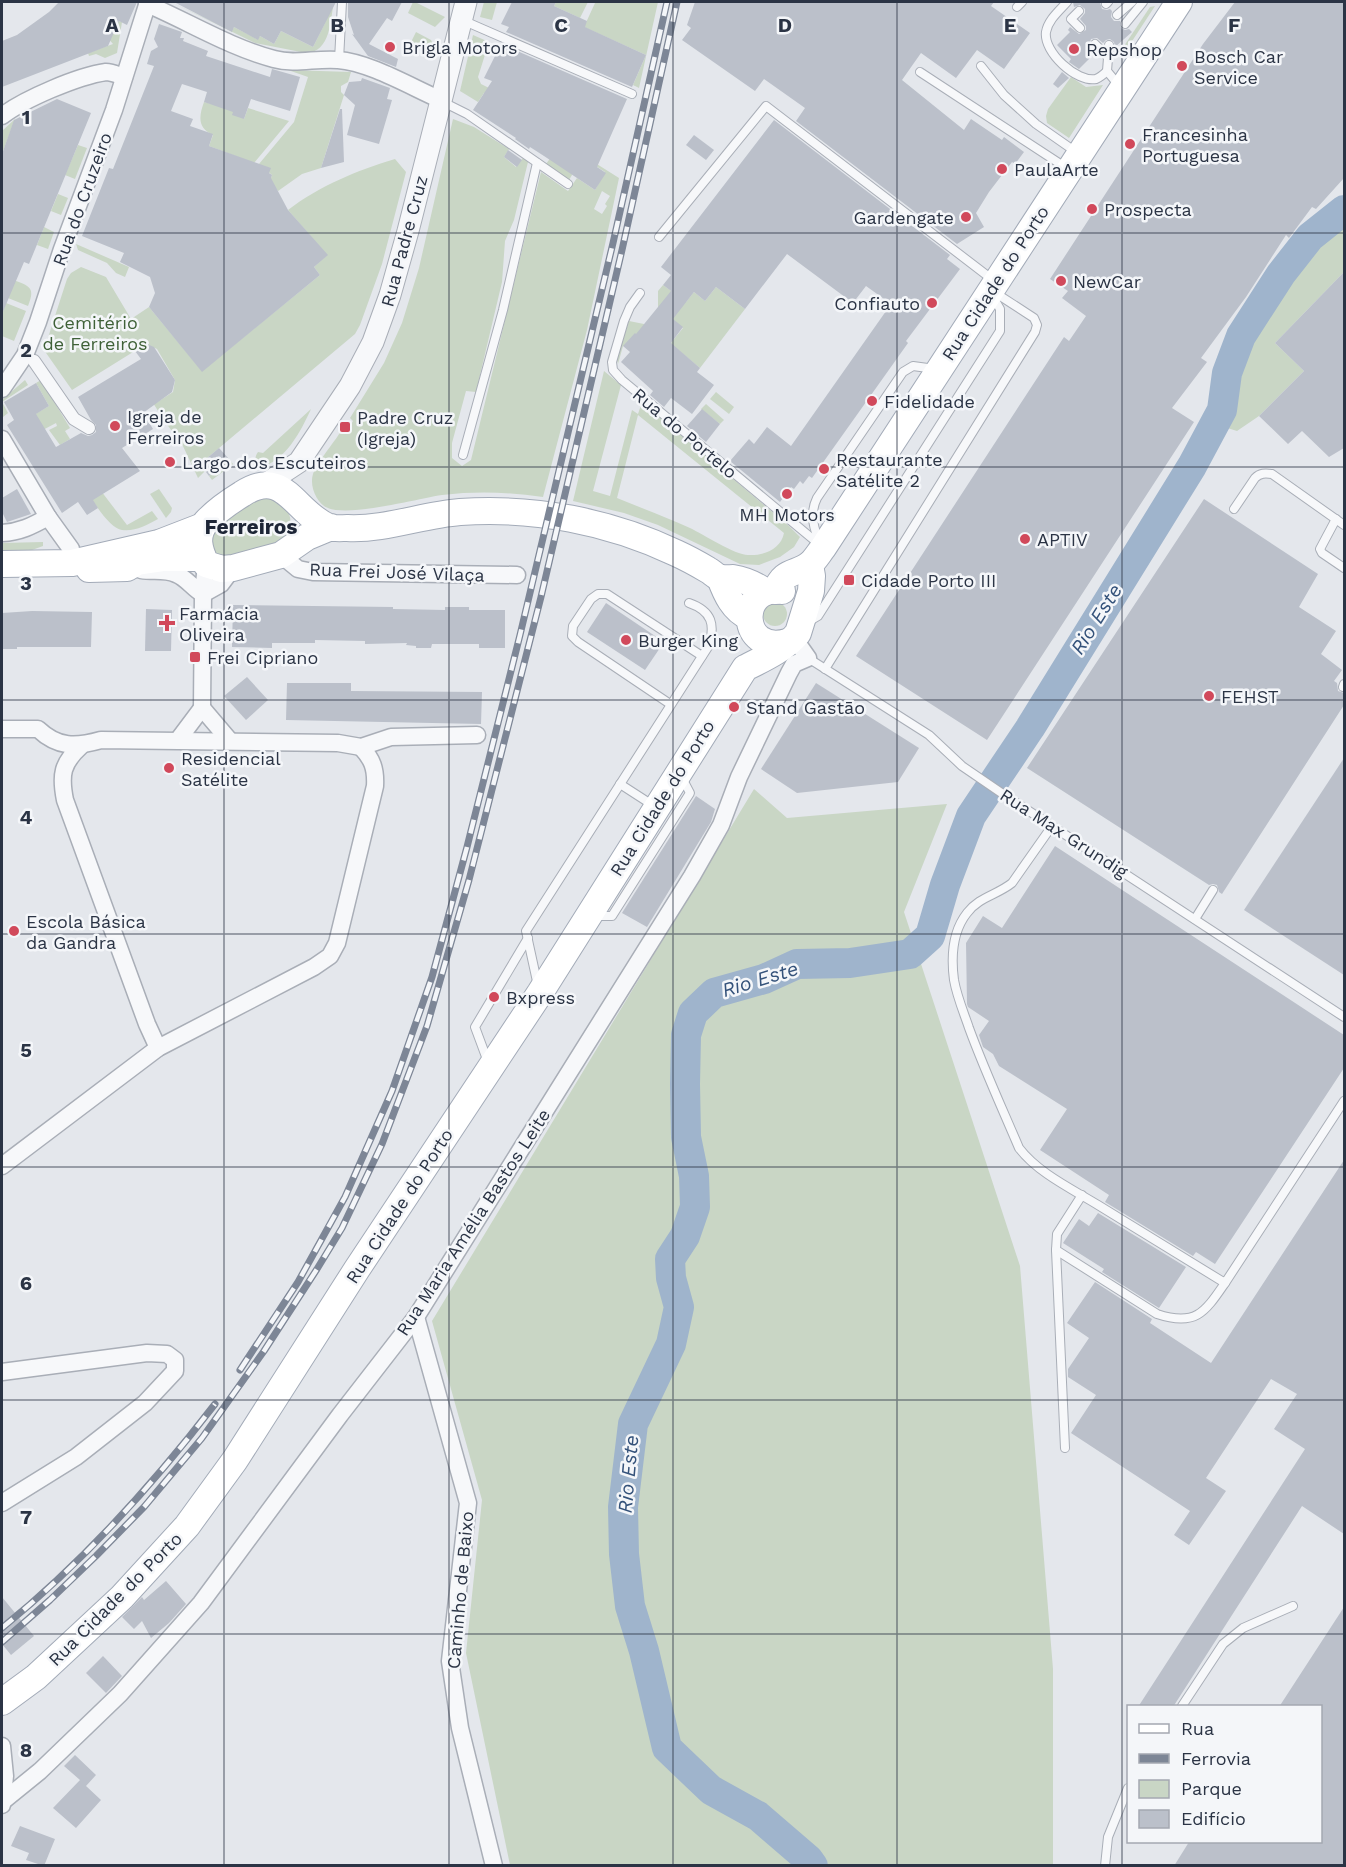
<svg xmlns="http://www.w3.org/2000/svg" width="1346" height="1867" font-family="'Work Sans',sans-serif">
<rect width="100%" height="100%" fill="#e4e7ec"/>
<g fill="#c9d6c5" fill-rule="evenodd">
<path d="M171,2L232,31L234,27L257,39L260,36L274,44L281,31L313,47L325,23L332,2H334C330,20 331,52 306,53L255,43Z"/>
<path d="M413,2H415L445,17L435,27L408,13Z"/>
<path d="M484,2H497L492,20L480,17Z"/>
<path d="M556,2H588L580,18L554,6Z"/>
<path d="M593,2H658L639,88L633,85L646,55L584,27L595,3Z"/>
<path d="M1155,6L1121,58L1120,52L1150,7Z"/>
<path d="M119,21L122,22L117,53L105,58L96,54L89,56L88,53L113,44L107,37Z"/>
<path d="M416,32L431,40L436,51L434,56L411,42Z"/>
<path d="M473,35L489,42L478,77L481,84L497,92L484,93L478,102L460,91Z"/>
<path d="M288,70L351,72L348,82L341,86V92L344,95L321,168L302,174L278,191L270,181L272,175L259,164L294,122L308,77Z"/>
<path d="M1071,77L1086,87L1103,85L1069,138L1047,123L1046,116L1048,109Z"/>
<path d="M204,102L234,110L244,119L248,108L289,121L254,163L209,146L213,135C197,128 199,116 204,102Z"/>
<path d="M15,119L2,154V131Z"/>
<path d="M453,119L474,127L509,149L504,157L516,167L523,158L528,162L514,220L505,241L502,282L476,392L466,391L452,443V458L462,466L471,460L541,172L568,191L577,178L595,190L605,172L570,149L572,175L569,180L546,164L562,142L619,178L587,330L543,497C509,492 476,491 442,495C416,499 350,517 328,508C317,504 309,486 313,474C317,462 334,443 341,431L346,433L353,421L350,418L384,363L402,323L419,268ZM602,191L610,196L605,204L607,206L602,214L594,209Z"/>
<path d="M78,145L87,148L75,179L65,175Z"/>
<path d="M395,159L406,172L382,264L360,325L355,334L200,464L205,471L198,478L182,444L165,422L143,387L156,403L173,392L175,380L157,349L146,344L72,390L44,350L67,279L71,273L81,267L106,277L131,319L149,307L202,371L320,275L314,267L327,255L288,210C321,185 356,171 395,159Z"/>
<path d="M58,194L68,198L61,215L51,211Z"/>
<path d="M1344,221V272L1275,343L1304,371L1259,416L1237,431L1224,427L1234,407L1235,370L1247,337L1278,290L1322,237Z"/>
<path d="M44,227L54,232L48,249L37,245Z"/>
<path d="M76,244L129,267L125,277L116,273L107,263L78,250Z"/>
<path d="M9,278C27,286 37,285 28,306L8,298Z"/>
<path d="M663,285L686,302L694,292L705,301L716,287L745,309L700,368L676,348L623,346L618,364L617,359L629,321L644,324L670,344L683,328L658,307V291Z"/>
<path d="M6,303L26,311L14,341L2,336V314Z"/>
<path d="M604,371L621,385L593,491L610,496L632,410L638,414L642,402L789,526L800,537L794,547L780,557L759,565L740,564L658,525L624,513L573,501ZM638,415L784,533C781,549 764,556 748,555C735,555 703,534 690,528C666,517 641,508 617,498Z"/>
<path d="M25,380L28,385L2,402L8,413L3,417L2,400Z"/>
<path d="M41,380L70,428L65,431L70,439L60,445L49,430L57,426L56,423L41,431L32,416L49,406L36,383Z"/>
<path d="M716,392L734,407L729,414L710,399Z"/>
<path d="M706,404L724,420L720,424L701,409Z"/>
<path d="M311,409C301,431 285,462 260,467C255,463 254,457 258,452L263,453Z"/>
<path d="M229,459L233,464L212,480L209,476Z"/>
<path d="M82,466L127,525L152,511L158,519C147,525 134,532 122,530C106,528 83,484 74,471Z"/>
<path d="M159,489L172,508L171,512L166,518L150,494Z"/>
<path d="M271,496C288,509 299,519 282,540L228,560L213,553L209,544L212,529L253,498Z"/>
<path d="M43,542V546L32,550H2V543Z"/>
<circle cx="775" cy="614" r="12"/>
<path d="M754,789L787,818L947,804L904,912L1020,1266L1053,1669V1865H510L466,1653L482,1500L432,1321Z"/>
</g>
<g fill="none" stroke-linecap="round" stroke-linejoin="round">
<path stroke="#9fb4cc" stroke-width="30" d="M813,1866L808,1859L758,1816L711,1790L667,1748L644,1651L630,1606L624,1554L623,1507L633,1424L671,1344L679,1307L671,1278L670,1259L685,1236L695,1207L694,1176L686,1137L685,1084L686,1035L693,1013L714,993L764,979L797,964L850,963L910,954L930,936L945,885L971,816L1030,728L1192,466L1222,410L1227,373L1241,336L1281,274L1310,237L1344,210"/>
</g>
<g fill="#bbc0ca">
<path d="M59,2H137L127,25L119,21L108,46L2,87V41L17,35L49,12Z"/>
<path d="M174,2H336L313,47L281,31L274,44L260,36L258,40L234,27L232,32Z"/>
<path d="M348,2H402L392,21L387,18L369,44L398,59L396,67L368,56L352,34L354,35L348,17Z"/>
<path d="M512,2H556L554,6L587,21L585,27L646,55L632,87L506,32L509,27L501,24Z"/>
<path d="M695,2H994L991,6L1030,33L1004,69L977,50L956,78L921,53L902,80L964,130L971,119L1002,140L1004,137L1024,152L1015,164L1012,162L989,192L976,213L984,227L957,244L796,121L805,108L764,79L755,91L682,40L691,28L687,25Z"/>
<path d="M1073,2H1100L1102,9L1107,10L1110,9L1112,11L1111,17L1114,21H1120L1121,28L1125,30L1129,29L1132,32L1115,47L1114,42L1110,39L1106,40L1103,43L1097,38L1091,39L1089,46L1095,53L1079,69L1069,62L1071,59L1057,45L1070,32L1068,30L1070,27L1079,34L1086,30V26L1080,19L1085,13V9L1080,5L1074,7Z"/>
<path d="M1235,2H1344V178L1316,209L1312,207L1289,238L1286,235L1246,297L1201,358L1207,362L1172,408L1194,422L987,740L856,656L1064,337L1069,341L1086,316L1062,298L1068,291L1050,279L1203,44Z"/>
<path d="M159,24L182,32L180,38H184L183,41L208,51L206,56L270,77L272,69L300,77L290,111L251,99L244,119L232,115L233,112L204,102L207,92L182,84L171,111L193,119L190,126L213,134L209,146L271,168L269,173L272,175L271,178L288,210L328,255L314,267L320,275L202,372L149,307L155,293L150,277L120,262L124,253L82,236L109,168L113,169L154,66L147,64L151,51L158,47L154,39Z"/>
<path d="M501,44L627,99L597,167L606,173L595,190L544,156L530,147L529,149L515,139L516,138L473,110L492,81L484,78Z"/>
<path d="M1062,72L1069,78L1058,88L1053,84Z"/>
<path d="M362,78L390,88L387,99L392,100L379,144L347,135L355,105L344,95L349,82L361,81Z"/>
<path d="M57,99L91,113L29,264L24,262L2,314V154L14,120Z"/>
<path d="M340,109H342L344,162L321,168Z"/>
<path d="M774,120L950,255L947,259L960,269L906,341L908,343L812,478L809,476L803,484L800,481L794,489L791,487L780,502L730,461L749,439L754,444L767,427L791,446L891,304L866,286L853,303L787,254L745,309L716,287L705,301L694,292L673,319L683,327L671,343L700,368L697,372L714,385L692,414L671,398L664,407L650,395L653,391L621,362L630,352L623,346L635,333L636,334L671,291L663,285L671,275L661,267Z"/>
<path d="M694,135L714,150L706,160L686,145Z"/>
<path d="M508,150L522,160L517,167L504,157Z"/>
<path d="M1344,272V448L1329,457L1302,431L1288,444L1259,416L1304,371L1275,343Z"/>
<path d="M147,344L154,347L175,380L172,392L143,413L153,429L122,448L140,471L93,500L98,508L87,515L78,502L62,513L7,425L14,420L4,402L36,383L49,406L36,414L56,447L81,433L88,436L92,435L96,432V425L91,420L78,397L141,359L135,351Z"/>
<path d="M702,409L720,424L706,442L687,426Z"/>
<path d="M219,448L229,459L209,476L200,464Z"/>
<path d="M17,489L31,514L7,522L2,512V498Z"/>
<path d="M1204,499L1318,574L1299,607L1336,631L1321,654L1342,670L1334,681L1337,683L1338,691L1344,693V705L1222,894L1219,892L1217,885L1213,884L1209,885L1027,768Z"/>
<path d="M606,603L664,642L645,670L587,632Z"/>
<path d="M233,605L393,607V609L445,610V607H469V610H505V648H479V644H432L431,648H416V646L406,645L407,643L365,644V641L315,640V643H272V648L232,647Z"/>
<path d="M146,609L172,610L171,651H145Z"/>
<path d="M32,611L92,612L91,647H17V649H2V613Z"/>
<path d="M247,677L268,700L246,720L224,696Z"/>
<path d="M287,683H351V691L482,692L481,724L286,720Z"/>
<path d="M816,683L919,748L898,782L797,793L761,769Z"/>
<path d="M1344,758V975L1244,910Z"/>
<path d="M696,796L715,809L711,822L647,927L622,913Z"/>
<path d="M1055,846L1344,1035V1068L1215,1264L1196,1252L1193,1256L1105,1202L1109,1195L1040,1150L1067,1109L999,1066L993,1054L983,1047L979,1035L989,1021L968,1007L967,1004L966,943L983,916L1002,928Z"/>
<path d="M1344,1160V1534L1302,1506L1173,1707H1138L1305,1449L1274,1429L1297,1394L1271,1379L1206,1478L1226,1491L1189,1545L1174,1535L1190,1511L1071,1433L1096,1395L1068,1377V1369L1089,1338L1067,1323L1095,1282L1152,1319L1150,1323L1211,1363Z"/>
<path d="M1098,1213L1186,1267L1159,1308L1102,1272L1104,1269L1063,1243L1079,1219L1089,1226Z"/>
<path d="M166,1581L186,1604L169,1623L151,1638L142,1621L134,1629L122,1617L142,1597L144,1600Z"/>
<path d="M2,1597L34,1636L11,1655L2,1644Z"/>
<path d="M1344,1607V1866H1174L1189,1842H1320V1707H1279Z"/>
<path d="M103,1656L122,1676L106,1693L86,1673Z"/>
<path d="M75,1755L96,1775L86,1786L101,1800L76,1828L53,1808L80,1780L64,1766Z"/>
<path d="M20,1826L55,1839L44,1866L26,1860L29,1853L11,1846Z"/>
</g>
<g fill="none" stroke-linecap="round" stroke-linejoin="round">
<defs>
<g id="service">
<path d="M1067,2C1059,11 1048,20 1046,32C1043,52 1077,83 1096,79C1101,77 1104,74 1107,71"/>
<path d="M1106,4L1108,2"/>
<path d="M1017,7L1022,2"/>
<path d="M1079,11L1071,19L1080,28"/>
<path d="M1117,15L1132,2"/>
<path d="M462,20L632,94"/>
<path d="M1125,24L1143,2"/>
<path d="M1095,44L1107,56"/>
<path d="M1109,45L1107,71L1121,88"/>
<path d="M339,60L342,2"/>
<path d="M981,66L1004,95L1036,124L1076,152"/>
<path d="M920,72L1068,169"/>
<path d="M441,101L467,114L568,184"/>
<path d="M659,237L766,106L993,280"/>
<path d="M640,293L630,307L624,321L612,362L613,370L622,380L820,545"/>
<path d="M463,455L503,310L537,163"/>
<path d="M1234,509L1255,478C1260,473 1265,473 1272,474L1344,525"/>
<path d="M1336,519L1320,549L1322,553L1344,568"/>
<path d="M821,545C814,530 809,514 817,498L903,372L913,366L935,369"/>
<path d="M808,622L818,616L1000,331V309L993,297"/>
<path d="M808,658L929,735L962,766L1000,792L1344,1017"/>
<path d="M825,669L1035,332L1037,325L1034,318L994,292"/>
<path d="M1343,687L1344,684"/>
<path d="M670,704L578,642L572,636L573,626L591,599L598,594H607L702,656"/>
<path d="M620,784L654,806"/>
<path d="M1052,826L1012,883C997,895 979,897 967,913C952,932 951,957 954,980C957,997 964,1013 969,1028C984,1069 1002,1108 1019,1148C1038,1173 1072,1189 1098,1205C1140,1231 1182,1257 1225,1283L1344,1101"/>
<path d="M595,916H612L690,793L681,776"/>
<path d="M1195,919L1213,890"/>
<path d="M538,986L526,931L708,647C716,625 712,611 689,603"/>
<path d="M488,1062L475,1027L528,938"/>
<path d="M1082,1195L1057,1234L1056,1250L1157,1314C1196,1327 1205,1312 1225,1283"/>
<path d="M1056,1250L1065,1448"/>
<path d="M1182,1706L1223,1644L1243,1628L1293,1606"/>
<path d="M1105,1866L1108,1837L1128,1788"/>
</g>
<path id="pedestrian" d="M34,361L74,419L89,428"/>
<g id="minor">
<path d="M147,4C189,22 229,47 274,59C295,65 316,58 338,60C369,62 411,87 441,100"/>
<path d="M2,116C24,99 78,76 106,72C112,72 118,75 124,77"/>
<path d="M2,389L25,355L38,322L62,249L114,110L148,2"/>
<path d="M2,439L48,517L71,549L72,563"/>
<path d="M2,533C20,532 32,526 48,517"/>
<path d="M281,555L298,569L313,572L517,575"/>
<path d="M141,570C153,572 165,569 176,574C187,578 193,589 203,594L221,584L233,568"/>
<path d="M202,708L203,594L206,564"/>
<path d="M202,708L230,741"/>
<path d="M2,729H38C58,748 76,747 101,740L338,743L361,747L391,737L477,735"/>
<path d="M178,740L202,708"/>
<path d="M81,746C62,763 60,775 65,800L147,1024L158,1048"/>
<path d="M2,1166L158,1048L314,967L330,956L337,943L375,786C376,768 372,759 361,747"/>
<path d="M416,1317L468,1503L450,1661L460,1728L494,1866"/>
<path d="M2,1372L147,1353L167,1354L175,1360V1371L145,1403L76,1457L2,1503"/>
<path d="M2,1746L5,1776L2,1805"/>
<path d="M3,1801L40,1771L120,1694L201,1603L340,1415L416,1317L692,876L721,825L739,777L789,673L794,664L808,658L794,638"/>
</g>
<path id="tertiary" d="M264,485L299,462L350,386L373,342L390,295L408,231L466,2"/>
<g id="primary">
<path d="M331,527L307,537L281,555L233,568L222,569L206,564C199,549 195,536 206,522C216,511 229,502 242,494C285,466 294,513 329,527C335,529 342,528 347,528C385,530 422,515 460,512C534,507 609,521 676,553C687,558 698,564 708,570C712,572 715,576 719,577C723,579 729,578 733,578C746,580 756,585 766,592"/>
<path d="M2,564L72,563L159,543L203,526"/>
<path d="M89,569L127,568L137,562L164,558H203"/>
<path d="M720,578C726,594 733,610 749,617"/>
<path d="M776,591C783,569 797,575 810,564C815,560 819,553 823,548L1179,2"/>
<path d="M782,591C737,584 739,655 787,642"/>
<path d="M2,1702L36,1677L122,1597L187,1526L235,1460L357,1269L540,993L745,668C763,659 785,649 798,633L811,591L812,576L810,565"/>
</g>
</defs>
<use href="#service" stroke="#a9aeb7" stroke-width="10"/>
<use href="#pedestrian" stroke="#a9aeb7" stroke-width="14"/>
<use href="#minor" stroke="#a9aeb7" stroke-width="19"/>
<use href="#tertiary" stroke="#a9aeb7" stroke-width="23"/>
<use href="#primary" stroke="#a3abb8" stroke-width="28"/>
<use href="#service" stroke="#f7f8fa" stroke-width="8"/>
<use href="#pedestrian" stroke="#f7f8fa" stroke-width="12"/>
<use href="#minor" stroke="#f7f8fa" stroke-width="16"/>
<use href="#tertiary" stroke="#f7f8fa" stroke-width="21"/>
<use href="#primary" stroke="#fff" stroke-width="26"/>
<defs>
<g id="rail">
<path d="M240,1370L298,1282L345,1197L392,1091L432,977L467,847L520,635L613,243L667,2"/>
<path d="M2,1628C82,1563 152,1486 215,1404"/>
<path d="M2,1642L50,1600L96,1556L144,1507L202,1438L264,1351L317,1269L342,1228L382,1144L427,1026L469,880L541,597L622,250L677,2"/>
</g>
</defs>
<use href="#rail" stroke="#7d8696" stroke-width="7"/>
<use href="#rail" stroke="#f4f6f9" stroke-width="4.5" stroke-dasharray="14" stroke-linecap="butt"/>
</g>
<path fill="none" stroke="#2b3445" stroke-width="1.5" stroke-opacity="0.55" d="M224,2V1866M449,2V1866M673,2V1866M897,2V1866M1122,2V1866M2,233H1344M2,467H1344M2,700H1344M2,934H1344M2,1167H1344M2,1400H1344M2,1634H1344"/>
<g fill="#d1495b" stroke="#f4f6f9" stroke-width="2">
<circle cx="390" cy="47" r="6"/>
<circle cx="1074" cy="49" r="6"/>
<circle cx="1182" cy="66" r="6"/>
<circle cx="1130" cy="144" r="6"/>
<circle cx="1002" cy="169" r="6"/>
<circle cx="1092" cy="209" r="6"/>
<circle cx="966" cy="217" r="6"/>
<circle cx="1061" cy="281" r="6"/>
<circle cx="932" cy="303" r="6"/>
<circle cx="872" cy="401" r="6"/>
<circle cx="115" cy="426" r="6"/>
<rect x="339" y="421" width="12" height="12" rx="3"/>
<circle cx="170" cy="462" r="6"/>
<circle cx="824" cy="469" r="6"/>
<circle cx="787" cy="494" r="6"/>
<circle cx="1025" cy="539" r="6"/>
<rect x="843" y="574" width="12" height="12" rx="3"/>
<path d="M164 614h6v6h6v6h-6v6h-6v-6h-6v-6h6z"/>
<circle cx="626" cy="640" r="6"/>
<rect x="189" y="651" width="12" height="12" rx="3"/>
<circle cx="1209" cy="696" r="6"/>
<circle cx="734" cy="707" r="6"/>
<circle cx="169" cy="768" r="6"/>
<circle cx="14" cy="931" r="6"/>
<circle cx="494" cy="997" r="6"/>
</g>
<g text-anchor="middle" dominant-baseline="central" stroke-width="5" stroke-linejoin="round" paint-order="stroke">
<g font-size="18" fill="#2b3445" stroke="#f4f6f9" text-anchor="start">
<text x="402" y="47">Brigla Motors</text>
<text x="1086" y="49">Repshop</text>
<text x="1194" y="56">Bosch Car<tspan x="1194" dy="21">Service</tspan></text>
<text x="1142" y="134">Francesinha<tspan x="1142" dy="21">Portuguesa</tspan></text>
<text x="1014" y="169">PaulaArte</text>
<text x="1104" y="209">Prospecta</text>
<text x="954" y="217" text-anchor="end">Gardengate</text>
<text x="1073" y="281">NewCar</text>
<text x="920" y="303" text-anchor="end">Confiauto</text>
<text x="884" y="401">Fidelidade</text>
<text x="127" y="416">Igreja de<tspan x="127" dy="21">Ferreiros</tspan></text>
<text x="357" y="417">Padre Cruz<tspan x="357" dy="21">(Igreja)</tspan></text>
<text x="836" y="459">Restaurante<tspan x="836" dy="21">Satélite 2</tspan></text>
<text x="182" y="462">Largo dos Escuteiros</text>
<text x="787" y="514" text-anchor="middle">MH Motors</text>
<text x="1037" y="539">APTIV</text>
<text x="861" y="580">Cidade Porto III</text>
<text x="179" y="613">Farmácia<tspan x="179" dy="21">Oliveira</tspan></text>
<text x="638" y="640">Burger King</text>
<text x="207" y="657">Frei Cipriano</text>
<text x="1221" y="696">FEHST</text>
<text x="746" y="707">Stand Gastāo</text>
<text x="181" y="758">Residencial<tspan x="181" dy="21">Satélite</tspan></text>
<text x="26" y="921">Escola Básica<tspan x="26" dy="21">da Gandra</tspan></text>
<text x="506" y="997">Bxpress</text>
</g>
<g font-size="18" fill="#2b3445" stroke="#f4f6f9">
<text transform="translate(82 199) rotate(-70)">Rua do Cruzeiro</text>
<text transform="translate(404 241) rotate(-75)">Rua Padre Cruz</text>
<text transform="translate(995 283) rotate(-57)">Rua Cidade do Porto</text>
<text transform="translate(685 433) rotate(40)">Rua do Portelo</text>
<text transform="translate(397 572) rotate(2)">Rua Frei José Vilaça</text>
<text transform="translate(662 798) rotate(-58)">Rua Cidade do Porto</text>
<text transform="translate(1064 833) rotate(33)">Rua Max Grundig</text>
<text transform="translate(399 1206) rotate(-57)">Rua Cidade do Porto</text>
<text transform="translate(473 1222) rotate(-57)">Rua Maria Amélia Bastos Leite</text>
<text transform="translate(460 1590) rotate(-85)">Caminho de Baixo</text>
<text transform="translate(115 1599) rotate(-45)">Rua Cidade do Porto</text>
</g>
<g font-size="18" fill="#3f6138" stroke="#f4f6f9">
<text x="95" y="322">Cemitério<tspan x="95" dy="21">de Ferreiros</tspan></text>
</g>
<g font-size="20" font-style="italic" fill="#34527a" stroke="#f4f6f9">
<text transform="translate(1096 619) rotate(-58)">Rio Este</text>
<text transform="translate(760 979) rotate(-17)">Rio Este</text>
<text transform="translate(628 1474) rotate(-85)">Rio Este</text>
</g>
<g font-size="21" font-weight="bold" fill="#1d2536" stroke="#f4f6f9">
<text x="251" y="526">Ferreiros</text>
</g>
</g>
<g font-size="20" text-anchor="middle" font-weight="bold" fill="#2b3445" stroke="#f4f6f9" stroke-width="5" stroke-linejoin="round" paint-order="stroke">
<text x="112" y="32">A</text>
<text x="337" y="32">B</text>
<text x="561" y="32">C</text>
<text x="785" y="32">D</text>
<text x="1010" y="32">E</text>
<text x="1234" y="32">F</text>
<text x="26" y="124">1</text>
<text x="26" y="357">2</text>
<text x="26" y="590">3</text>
<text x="26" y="824">4</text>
<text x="26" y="1057">5</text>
<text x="26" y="1290">6</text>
<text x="26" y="1524">7</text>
<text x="26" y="1757">8</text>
</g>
<rect width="1346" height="1867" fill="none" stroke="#2b3445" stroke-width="6"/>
<rect x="1127" y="1705" width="195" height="138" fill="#f4f6f9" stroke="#a4a8b1" stroke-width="1.5"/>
<rect x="1139" y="1724" width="30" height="9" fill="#ffffff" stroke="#a4a8b1" stroke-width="1.5"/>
<text x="1181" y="1735" font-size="18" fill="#2b3445">Rua</text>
<rect x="1139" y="1754" width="30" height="9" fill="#7d8696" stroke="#a4a8b1" stroke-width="1.5"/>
<text x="1181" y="1765" font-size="18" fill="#2b3445">Ferrovia</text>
<rect x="1139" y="1780" width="30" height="18" fill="#c9d6c5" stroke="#a4a8b1" stroke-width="1.5"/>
<text x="1181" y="1795" font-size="18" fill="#2b3445">Parque</text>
<rect x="1139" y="1810" width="30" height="18" fill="#bbc0ca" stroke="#a4a8b1" stroke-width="1.5"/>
<text x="1181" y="1825" font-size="18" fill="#2b3445">Edifício</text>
</svg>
